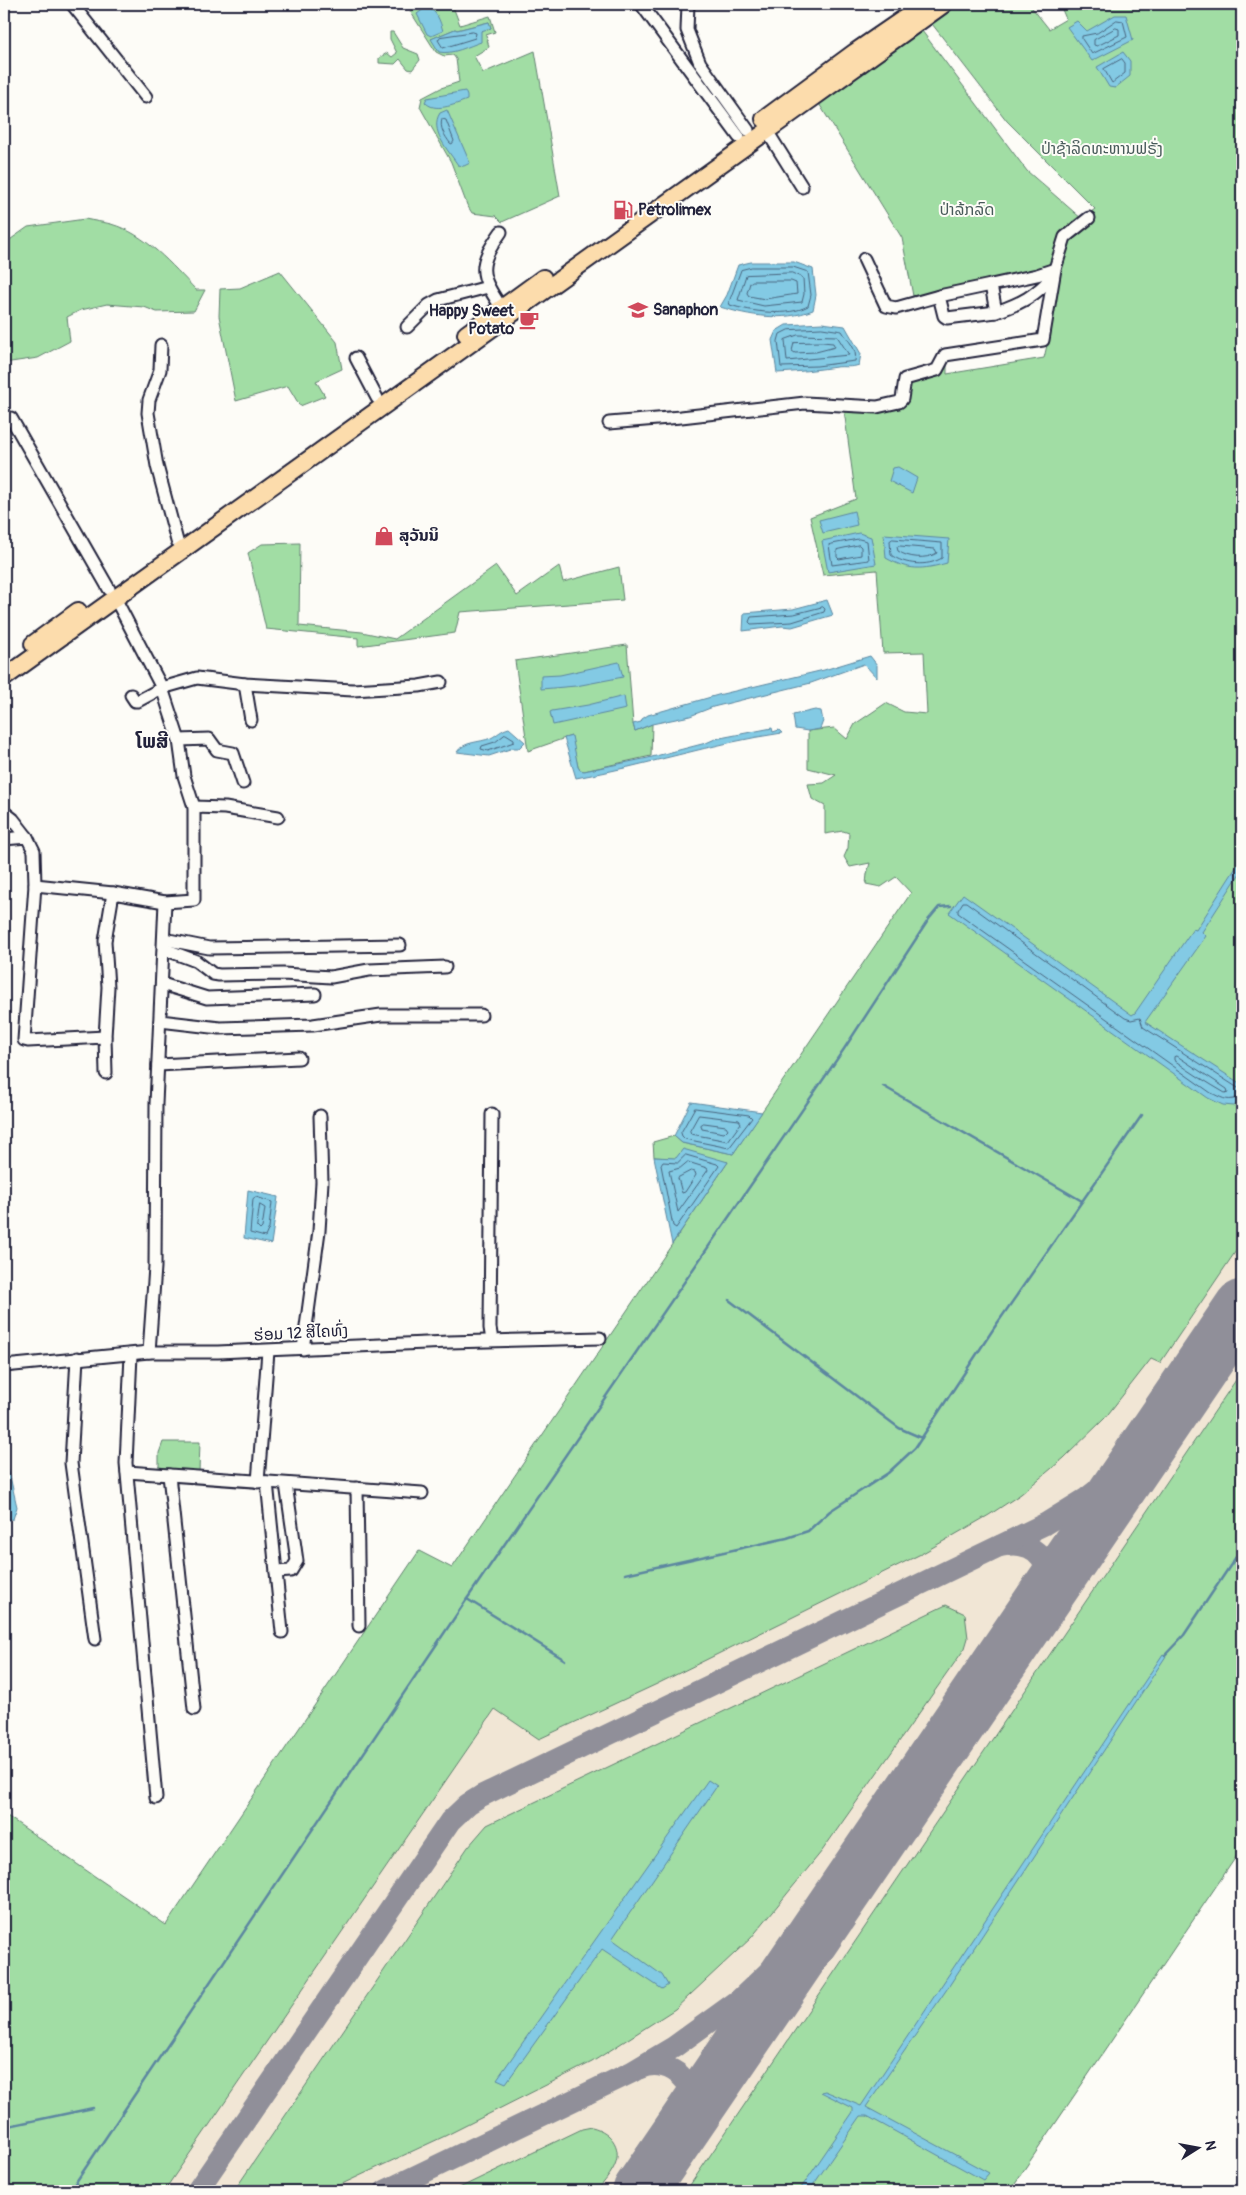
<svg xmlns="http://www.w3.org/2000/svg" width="1246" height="2195" font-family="Pangolin,'Noto Sans Lao',sans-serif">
<rect width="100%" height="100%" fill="#fdfcf7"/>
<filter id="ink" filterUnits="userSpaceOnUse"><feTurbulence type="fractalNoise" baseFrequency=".02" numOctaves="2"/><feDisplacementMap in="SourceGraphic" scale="10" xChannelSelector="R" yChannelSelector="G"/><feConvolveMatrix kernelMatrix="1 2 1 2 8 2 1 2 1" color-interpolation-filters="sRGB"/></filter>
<g filter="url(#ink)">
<path fill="#f1e6d5" d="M1242,409V1848L1010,2191H4V1814L166,1925L419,1551L452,1568Z"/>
<g fill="#a1dda4" stroke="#628070" fill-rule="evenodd">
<path d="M431,4H452L460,25L490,16L495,32L486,35L489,47L474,56L483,73L535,51L560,196L502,222L496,216L472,213L467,205L451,162L420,107L422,98L441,88L459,82L456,59L453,55L444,56L436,52L410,11ZM489,22L491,28L431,39L455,29L457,30Z"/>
<path d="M951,4H1029L1049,29L1066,19L1061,7L1067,4H1209L1242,10L1241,44L1242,46V1242L1160,1363L1151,1359L1105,1418L1064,1458L1021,1494L989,1515L923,1553L657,1684L539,1739L495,1709L164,2191H4V1814L166,1925L419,1551L452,1568L728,1162L654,1157L653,1142L674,1136L682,1143L733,1154L911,893L896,877L881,887L866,884L867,874L870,863L850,867L844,857L848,848L849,833L843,831L825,834V806L812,799L808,784L824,783L836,775L808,768V731L834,728L847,739L855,724L886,703L904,712L927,714L924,652L883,653L877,570L823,575L810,517L856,499L844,410L880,413L903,406L911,380L947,360V374L1044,358L1048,341L1052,269L913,296L902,238L818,102L919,27L1027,171L1082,219L1095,209L1007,121L929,20Z"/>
<path d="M390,32H393L403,48L418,54L420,60L412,70L408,69L400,59L395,64L379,63V58L387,53L392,57L397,53L390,39Z"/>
<path d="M85,219C94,221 103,222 111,224C146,234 172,265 196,290H205L194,311L157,312L144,307L107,304L81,310L67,317L70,341L38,358L4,363V244L28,227Z"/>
<path d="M280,271L337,342L342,369L316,381L325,396L300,406L288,386L236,401L219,316L220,289L240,288Z"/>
<path d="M300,543L299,626L362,632L395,639L496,566L517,596L559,566L563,582L619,567L623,600L460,612L455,633L358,646V638L266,629L248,553L262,544Z"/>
<path d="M627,645L633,724L635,731L652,724L651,756L584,771L580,770L578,767L571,736L528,751L515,661Z"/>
<path d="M1242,1371V1848L1013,2186L1010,2191H686Z"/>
<path d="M163,1442H200L199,1472L159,1468V1453Z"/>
<path d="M946,1605L965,1614L968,1638L965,1648L822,1851L751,1938L675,2009L592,2062L445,2136L327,2191H234L468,1847L487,1825Z"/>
<path d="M592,2127C612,2132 624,2149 613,2169C609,2177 602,2184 597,2191H453L582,2129Z"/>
</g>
<g fill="#83cae4" stroke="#5c87a0">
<path d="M425,8C437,9 440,21 443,31L431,36L427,34L417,14Z"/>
<path d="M1115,15H1126L1133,40L1092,61L1067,27L1077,21L1087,31Z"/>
<path d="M489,22L491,28L481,31V42C469,46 452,55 439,52L431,39L455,29L457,30Z"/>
<path d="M1123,52L1130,61V76L1115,88L1109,87L1097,67Z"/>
<path d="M465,91L467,96V100C454,105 434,113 425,102L427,98Z"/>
<path d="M447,110L470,163L464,166L458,165C448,150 429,130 440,113Z"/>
<path d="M751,262H794L813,269L816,295L813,310C782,322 750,316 720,307L727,295L738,265Z"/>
<path d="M822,323L845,326L861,354L859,365C851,368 844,366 836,367C816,370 797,372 777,373L772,340L776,331L786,325Z"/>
<path d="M898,467L917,478L912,493L889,481L893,468Z"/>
<path d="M854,511L857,525L823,533L819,520Z"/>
<path d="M859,533L871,537L876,564L828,572L822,541Z"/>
<path d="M884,534L949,539L947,563C922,570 909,571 886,558Z"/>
<path d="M827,600L833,615L792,627L782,626L743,631L744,613L793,609Z"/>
<path d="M870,656L877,665V678L864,664L811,683L713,707L690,716L652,724L635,731L633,724L641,722L642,719L648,715L718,695L824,670Z"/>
<path d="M619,662L623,677L576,686L541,689V676L560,675Z"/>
<path d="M624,696L626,709L553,725L550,712L552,711L588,705Z"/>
<path d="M815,710L821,711L823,721L820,729L808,731L795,729L793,715Z"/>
<path d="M509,728L525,742L519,748H513L489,756L457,752C464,741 479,743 491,738C497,735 501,730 509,728Z"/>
<path d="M772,728L773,732L779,730L782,733C712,743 645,766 576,778L564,738L572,736L578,767L580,770L584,771L648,758L706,743L715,739Z"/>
<path d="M1242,858V870L1202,932L1206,936L1145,1022L1241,1084L1242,1107L1237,1103L1234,1106L1223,1105L1208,1098L949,913L963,894L1132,1015L1135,1013L1193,929L1196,930Z"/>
<path d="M691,1102L762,1112L733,1154L682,1143L674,1136Z"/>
<path d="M683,1149L728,1162L672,1244L654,1157L676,1158Z"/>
<path d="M248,1190L278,1197L271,1244L244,1238Z"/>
<path d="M4,1460L9,1472L17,1507L13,1519L4,1521Z"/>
<path d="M1163,1654L1166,1656L947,1989L866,2107L989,2173L983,2180L867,2116H861L809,2191H799L853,2112V2108L821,2092L825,2091L861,2106Z"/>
<path d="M708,1780L717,1786L612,1939L662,1975L668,1985L662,1989L602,1949L506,2083L497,2079Z"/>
</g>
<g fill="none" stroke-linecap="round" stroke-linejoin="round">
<g stroke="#49657f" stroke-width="1">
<path d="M1117,20L1123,21L1127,37L1092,54L1082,39V36L1097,33Z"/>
<path d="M1116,28L1119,29V35L1097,46L1094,45V40Z"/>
<path d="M473,32L476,33L475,38L443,48L438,40L440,37Z"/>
<path d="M1122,59L1125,63V73L1112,83L1104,69Z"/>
<path d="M442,119L446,120L454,141L452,144L450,143C445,136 439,128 442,119Z"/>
<path d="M752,267H793L808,272L811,295L808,306C788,317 752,312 730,305L729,302L741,270Z"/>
<path d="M792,273L803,278L804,294L802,302L764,306L738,300L746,275Z"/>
<path d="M753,281H791L796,283L797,294L765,299L749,296L747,293L750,283Z"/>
<path d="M822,328L842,331C848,341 858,349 855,361L817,366L781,367L778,341L780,334L788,330Z"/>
<path d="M798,335L837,336L849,355L787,361L785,340Z"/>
<path d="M822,342L833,343L835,347L816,352L795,353L792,351L794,343Z"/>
<path d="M859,539L867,541L869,560L832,565L829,545Z"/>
<path d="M893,539L942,543V558C927,567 905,565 891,555L890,541Z"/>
<path d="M859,545L861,547V555L839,559L837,557V550Z"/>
<path d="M900,546L935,549L937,553C926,560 908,558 898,551L897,547Z"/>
<path d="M823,607L825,609L824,612L792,622L751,624L749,622L751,617L794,614Z"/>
<path d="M506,734L514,739V742L488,751L481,749L482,746L495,742Z"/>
<path d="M1177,1056L1227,1089L1228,1092L1225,1093C1208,1083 1190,1072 1174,1060V1057Z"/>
<path d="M1242,1089L1238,1088L1143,1027L1140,1018L1131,1020L1125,1018L966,902H963L958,910V913L1211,1093C1221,1097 1226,1102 1237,1098L1242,1101"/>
<path d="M695,1108L749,1115L752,1118L729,1148L685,1139L682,1136L681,1133Z"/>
<path d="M699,1115L739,1120L741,1123L728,1141L691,1134L690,1131Z"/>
<path d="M704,1123L726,1126L728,1129L724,1133L702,1129L701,1125Z"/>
<path d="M686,1155L717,1164L719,1166L676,1228L673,1226L661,1165L663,1162L677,1163Z"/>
<path d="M688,1162L707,1168L708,1170L678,1212L669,1171L680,1168Z"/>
<path d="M691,1171L695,1172L696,1175L685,1192L682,1193L678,1178Z"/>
<path d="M256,1197L272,1202L269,1228L265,1237L250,1233L253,1199Z"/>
<path d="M260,1205L265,1208L262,1228L260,1230L257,1227Z"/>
</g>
<g stroke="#5c87a0" stroke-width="2.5">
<path d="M883,1086L1082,1201"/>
<path d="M729,1300L899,1428L922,1438"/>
<path d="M625,1574L787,1538L808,1531L830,1511L888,1473L915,1448L994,1328L1142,1115"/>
<path d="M467,1599L565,1660"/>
<path d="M1165,1655L1184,1635L1242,1548"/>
<path d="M4,2127L93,2108"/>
<path d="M70,2191L467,1599L844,1049L929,919L939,907L951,906"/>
</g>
<g stroke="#908f99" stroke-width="22">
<path d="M1000,1546C1006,1545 1013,1544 1020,1545C1048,1549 1052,1578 1043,1600"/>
<path d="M640,2068C662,2059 689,2073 692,2098C692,2107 689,2116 685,2125"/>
<path d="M197,2191L450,1821L468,1804L481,1796L1045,1524L1087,1498L1140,1457"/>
<path d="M385,2191L632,2072L674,2047L739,2000L793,1949L844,1892"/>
</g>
<path stroke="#908f99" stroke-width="55" d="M640,2191L1242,1307"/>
<defs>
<g id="minor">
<path d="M72,4L146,97"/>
<path d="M641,4L739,137"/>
<path d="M688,4L687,30L700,63L748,130"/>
<path d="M767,131L802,187"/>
<path d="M864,259L886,306L896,308L939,296"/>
<path d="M1053,276C1035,296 1022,303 996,312L991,285L1037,275L1055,269"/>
<path d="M991,285L939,296L944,316L947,318L996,312"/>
<path d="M501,307C479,274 477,266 501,232"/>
<path d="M407,327L429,305L438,300L488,287"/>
<path d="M161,345L160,370L149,400L148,413L157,466L177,541"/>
<path d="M356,358L377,398"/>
<path d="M11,418L109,589"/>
<path d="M609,423L681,417L805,403L877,407L899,402L902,399L905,379L937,370L945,355L1043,340L1055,269L1065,237L1089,218"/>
<path d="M245,684L251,720"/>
<path d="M131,695L135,701H138L162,688L197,678L245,684L353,690L419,686L441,682"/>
<path d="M179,740L209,739L217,750L233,753L243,783"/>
<path d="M194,807L225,808L278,817"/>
<path d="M4,812L13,819L27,837"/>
<path d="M4,839L27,837L34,851L35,885L113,893L165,902L194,900V807L184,776L179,740L162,688L115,598"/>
<path d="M35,885L24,1040L28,1041L105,1037"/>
<path d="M164,939L209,948L400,945"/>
<path d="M164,949L196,961L213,974L219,975L283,974L331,977L369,970L445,967"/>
<path d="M162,984L207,998L315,994"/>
<path d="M160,1021L220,1028L313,1025L381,1015H481"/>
<path d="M158,1065L299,1058"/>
<path d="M106,1073L105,1037L108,987L105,941L113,893"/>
<path d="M492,1340L490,1328L492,1114"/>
<path d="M303,1349L319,1231L322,1182L320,1116"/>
<path d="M149,1352L155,1267L156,1104L165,902"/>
<path d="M131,1355L126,1463L156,1798"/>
<path d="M77,1358L71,1463L95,1639"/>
<path d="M4,1366L149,1352H218L449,1342L600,1338"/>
<path d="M127,1472L422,1493"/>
<path d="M169,1475L194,1709"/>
<path d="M258,1482L268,1351"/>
<path d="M267,1482L282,1632"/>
<path d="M357,1488L359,1626"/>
<path d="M276,1572L291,1571L297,1561L286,1484"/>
</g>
<g id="highway">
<path d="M764,119L855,52L925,4"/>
<path d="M466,334L543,278"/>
<path d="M33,644L78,611"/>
<path d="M4,678L944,4"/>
</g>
</defs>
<use href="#minor" stroke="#22223b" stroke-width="15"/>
<use href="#highway" stroke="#22223b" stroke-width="20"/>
<use href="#minor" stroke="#fdfcf7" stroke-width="11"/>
<use href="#highway" stroke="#fcdcac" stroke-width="16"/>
</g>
</g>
<defs>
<symbol id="fuel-bare" viewBox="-9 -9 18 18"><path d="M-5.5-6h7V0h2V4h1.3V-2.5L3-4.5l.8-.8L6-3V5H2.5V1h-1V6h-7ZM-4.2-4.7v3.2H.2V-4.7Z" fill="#d1495b" stroke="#fdfcf7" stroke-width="2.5" paint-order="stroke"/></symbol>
<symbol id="school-bare" viewBox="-9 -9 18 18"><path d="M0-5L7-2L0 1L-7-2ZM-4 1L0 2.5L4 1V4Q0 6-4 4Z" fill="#d1495b" stroke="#fdfcf7" stroke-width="2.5" paint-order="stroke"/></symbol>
<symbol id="cafe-bare" viewBox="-9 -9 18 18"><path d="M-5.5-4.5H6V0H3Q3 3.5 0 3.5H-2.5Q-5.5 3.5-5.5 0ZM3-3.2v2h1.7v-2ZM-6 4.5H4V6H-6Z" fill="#d1495b" stroke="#fdfcf7" stroke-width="2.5" paint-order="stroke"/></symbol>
<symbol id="shop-bare" viewBox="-9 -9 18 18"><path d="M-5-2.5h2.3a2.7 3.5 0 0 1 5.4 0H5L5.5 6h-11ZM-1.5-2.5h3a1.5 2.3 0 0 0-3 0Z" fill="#d1495b" stroke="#fdfcf7" stroke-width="2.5" paint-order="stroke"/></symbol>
</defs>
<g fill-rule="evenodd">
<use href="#fuel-bare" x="609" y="196" width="28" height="28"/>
<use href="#school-bare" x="624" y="296" width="28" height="28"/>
<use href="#cafe-bare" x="515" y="306" width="28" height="28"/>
<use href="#shop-bare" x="370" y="522" width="28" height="28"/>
</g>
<g text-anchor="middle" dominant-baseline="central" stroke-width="4" stroke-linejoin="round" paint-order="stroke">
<g font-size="16" fill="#485a5a" stroke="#fdfcf7">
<text x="1102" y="149">ປ່າຊ້າລິດທະຫານຟຣັ່ງ</text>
<text x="967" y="210">ປ່າລ້ກລົດ</text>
</g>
<g font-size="16" font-weight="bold" fill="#22223b" stroke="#fdfcf7" text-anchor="start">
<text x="638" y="210">Petrolimex</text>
<text x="653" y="310">Sanaphon</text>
<text x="514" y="311" text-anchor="end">Happy Sweet<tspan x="514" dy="18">Potato</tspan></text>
<text x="399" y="536">ສຸວັນນິ</text>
</g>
<g font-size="16" fill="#22223b" stroke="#fdfcf7">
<text transform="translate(301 1333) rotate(-3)">ຮ່ອມ 12 ສີໄຄທົ່ງ</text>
</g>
<g font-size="19" font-weight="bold" fill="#22223b" stroke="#fdfcf7">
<text x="152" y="742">ໂພສີ</text>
</g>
</g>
<rect width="1246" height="2195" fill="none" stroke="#fdfcf7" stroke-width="20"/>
<rect x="10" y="10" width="1226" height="2175" fill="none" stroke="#22223b" stroke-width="2" filter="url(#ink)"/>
<g transform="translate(1198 2148) rotate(79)" stroke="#fdfcf7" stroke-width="4" paint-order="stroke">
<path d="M0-4L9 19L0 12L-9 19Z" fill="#22223b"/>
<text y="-8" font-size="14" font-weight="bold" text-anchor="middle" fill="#22223b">N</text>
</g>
</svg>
